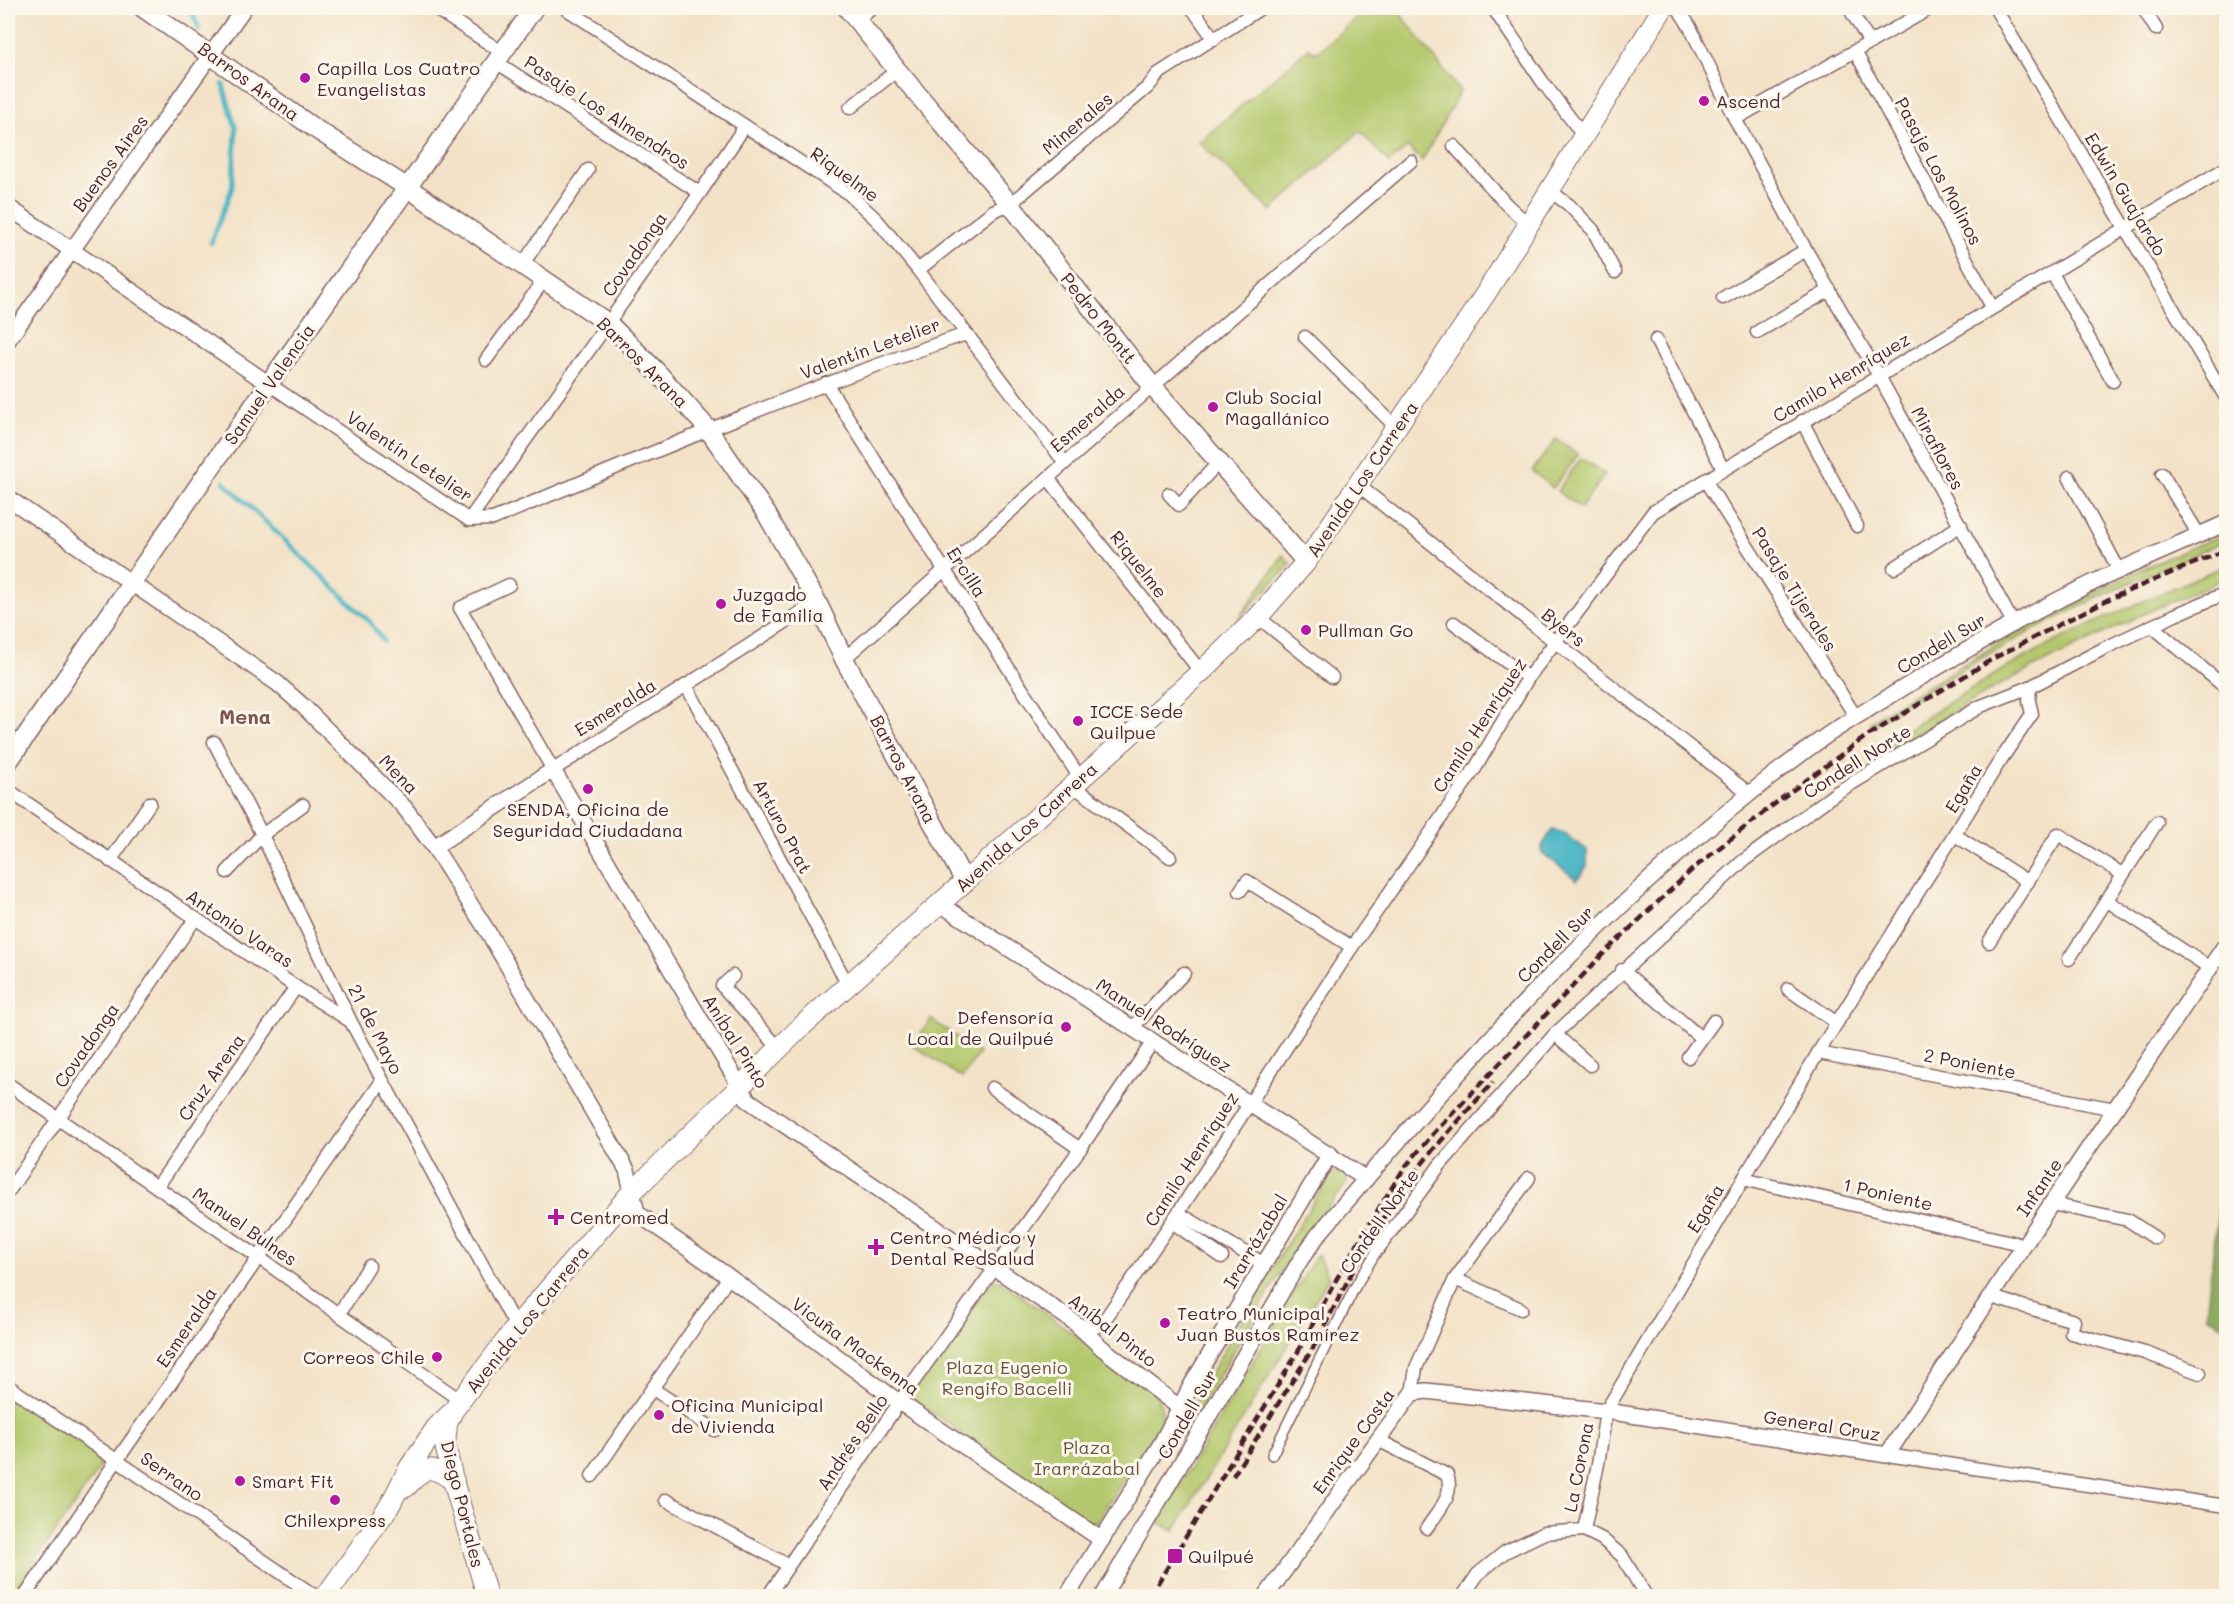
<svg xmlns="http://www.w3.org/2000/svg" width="2234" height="1604" font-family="Mali,sans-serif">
<rect width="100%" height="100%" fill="#fbf7ec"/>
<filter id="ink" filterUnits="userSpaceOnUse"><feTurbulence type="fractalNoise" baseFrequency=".0167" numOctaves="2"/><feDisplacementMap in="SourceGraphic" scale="12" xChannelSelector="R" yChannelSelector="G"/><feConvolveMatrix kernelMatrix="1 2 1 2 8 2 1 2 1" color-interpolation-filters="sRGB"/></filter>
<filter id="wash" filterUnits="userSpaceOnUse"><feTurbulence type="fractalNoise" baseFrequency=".008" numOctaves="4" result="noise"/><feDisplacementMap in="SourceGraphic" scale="24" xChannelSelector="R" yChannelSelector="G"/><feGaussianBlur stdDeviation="1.35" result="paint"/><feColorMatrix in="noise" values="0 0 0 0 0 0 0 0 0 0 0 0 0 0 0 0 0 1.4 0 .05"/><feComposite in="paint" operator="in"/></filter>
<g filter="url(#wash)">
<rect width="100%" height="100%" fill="#f3e2c7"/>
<g fill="#b3c86c" stroke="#7e744c" stroke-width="1.5">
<path d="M1368,8H1396L1460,91L1422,161L1408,147L1389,163L1360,131L1271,211L1199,142L1309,48L1316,53Z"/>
<path d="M1556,439L1578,455L1553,488L1532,471Z"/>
<path d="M1581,458L1605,474L1581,508L1557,491Z"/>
<path d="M2226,533V540C2180,562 2132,581 2085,604C2012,639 1940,681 1872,726L1870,723L1878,716L2010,636L2148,566Z"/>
<path d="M1283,555L1291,564L1239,618Z"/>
<path d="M2226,565V578L2145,613L2001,684L1886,752L1883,746C1935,711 1987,677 2043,648C2103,617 2165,592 2226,565Z"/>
<path d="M931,1019L979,1053L962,1078L913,1045Z"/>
<path d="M1338,1172L1346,1174L1347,1183L1303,1239L1281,1272L1180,1441L1188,1413L1263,1282L1331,1174Z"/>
<path d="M1317,1254L1329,1278L1174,1531L1158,1522Z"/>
<path d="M998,1279L1155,1392L1161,1406L1163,1420L1096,1522H1089L910,1397L988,1287Z"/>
<path d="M8,1393L97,1455L101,1462L99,1469L11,1596H8Z"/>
</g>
<path fill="#8eac60" stroke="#6c6646" stroke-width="1.5" d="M2226,1166V1328L2206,1315L2223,1167Z"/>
<path fill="#47b5c3" stroke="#486a77" stroke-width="1.5" d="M1552,830L1562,832L1587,850V866L1577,880L1541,852L1542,846Z"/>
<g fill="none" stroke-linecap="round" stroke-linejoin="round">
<g stroke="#47b5c3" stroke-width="4.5">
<path d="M190,8L199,29"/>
<path d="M211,243L232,188L236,129L223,84"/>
<path d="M224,482L370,622L383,641"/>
</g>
</g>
</g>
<g filter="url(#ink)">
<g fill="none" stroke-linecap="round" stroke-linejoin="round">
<defs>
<path id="pedestrian" d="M1272,1455L1355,1287L1378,1249"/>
<g id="minor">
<path d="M434,8L502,52"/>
<path d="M565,8L849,194L877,220L918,270L1065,463"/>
<path d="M1192,8L1214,39"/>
<path d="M1493,8L1542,81L1583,135"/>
<path d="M1678,8L1690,27L1735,119L1806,250L1879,376L2013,623"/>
<path d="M1849,8L1870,43"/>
<path d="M1995,8L2226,398"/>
<path d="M2143,8L2156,29"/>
<path d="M858,20L872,8"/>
<path d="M1855,51L1992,307"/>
<path d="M496,62L700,193"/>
<path d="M850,108L897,70"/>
<path d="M1735,119L1931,8"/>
<path d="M1454,146L1507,205L1528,224"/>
<path d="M1549,190L1569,205L1593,230L1615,272"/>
<path d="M522,265L588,170"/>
<path d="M918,270L993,211L1010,204L1148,87L1158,74L1261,8"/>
<path d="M2052,273L2113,381"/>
<path d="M1723,298L1806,250"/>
<path d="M1757,332L1830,290"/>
<path d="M1305,337L1396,427"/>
<path d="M1656,340L1723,469"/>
<path d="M486,360L544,280"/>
<path d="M826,383L938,560L1080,778"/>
<path d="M269,384L469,520L493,519C650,453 806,388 966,334"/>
<path d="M1802,421L1857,526"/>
<path d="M2162,474L2199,535"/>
<path d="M2069,477L2119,570"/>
<path d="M1048,478L1201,672"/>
<path d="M1705,480L1856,717"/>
<path d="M1358,485L1573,656L1750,794"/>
<path d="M1169,494L1179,505L1218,463"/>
<path d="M469,520L700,193L745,126"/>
<path d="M1894,568L1961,525"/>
<path d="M509,585L460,608L553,770L817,602"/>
<path d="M1258,617L1332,677"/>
<path d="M1454,623L1528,678"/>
<path d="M2152,626L2226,688"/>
<path d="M844,659L1048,478L1411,161"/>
<path d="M686,685L848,985"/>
<path d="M214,742L262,835L351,1022L516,1327"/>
<path d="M1072,785L1170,857"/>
<path d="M8,790L296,987L350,1021"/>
<path d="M1955,835L2028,882"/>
<path d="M110,861L150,803"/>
<path d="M227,872L262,835L303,805"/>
<path d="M1240,891L1247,881L1352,947"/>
<path d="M2106,900L2210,968"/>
<path d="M1989,942L2058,834L2122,874"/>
<path d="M2069,959L2157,822"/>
<path d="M1622,970L1701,1038"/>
<path d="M733,976L722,986L779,1048"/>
<path d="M1788,989L1837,1023"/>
<path d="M1132,1028L1184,973"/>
<path d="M1555,1034L1590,1065"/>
<path d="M1818,1053L2115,1109"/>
<path d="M1688,1057L1714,1021"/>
<path d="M8,1084L258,1257L461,1401"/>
<path d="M992,1088L1080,1149"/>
<path d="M1743,1179L2024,1245"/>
<path d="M157,1187L296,987"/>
<path d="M8,1192L195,919"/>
<path d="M2051,1204L2128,1220L2155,1238"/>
<path d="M1178,1213L1264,1264"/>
<path d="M1172,1222L1222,1257"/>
<path d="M1378,1249L1440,1165L1555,1034L1743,861L1836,793L1981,706L2030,687L2103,649L2175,615L2226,593"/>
<path d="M1455,1279L1521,1309"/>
<path d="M1991,1297L2074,1321L2071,1333L2145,1353L2200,1373"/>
<path d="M339,1314L369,1266"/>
<path d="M1078,1324L1092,1328L1101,1325L1178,1213L1352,947L1476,767L1528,678L1653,512L2226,168"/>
<path d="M8,1386L315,1596"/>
<path d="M653,1389L715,1430"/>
<path d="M1412,1393L1416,1368L1455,1279L1529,1178"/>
<path d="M1378,1440L1447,1475C1455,1495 1438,1511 1427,1528"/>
<path d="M1887,1455L2226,1506"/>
<path d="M592,1476L729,1277"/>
<path d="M666,1500L788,1565"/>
<path d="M1584,1530L1598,1464L1606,1411L1818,1053L1998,764L2032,714L2029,701L2030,687"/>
<path d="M1584,1530L1602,1539L1622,1556L1646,1596"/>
<path d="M25,1596L106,1476L382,1081"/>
<path d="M768,1596L909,1388L1080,1149L1152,1043"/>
<path d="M1463,1596L1478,1574L1505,1552L1544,1533L1584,1530"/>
</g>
<g id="tertiary">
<path d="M8,207L269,384"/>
<path d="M8,340L244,8"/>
<path d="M8,498L277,683L303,706L404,807L434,847L488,932L627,1170L637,1213L729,1277L892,1397L1102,1540"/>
<path d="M434,847L553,770L748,1100L1074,1322L1102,1348L1180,1408"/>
<path d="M940,904L1366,1179"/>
<path d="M1067,1596L1162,1442L1192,1384L1330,1154"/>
<path d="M1103,1596L1301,1259L1318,1235C1470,1055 1630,876 1823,738C1849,720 1876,705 1903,688C1956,656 2010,624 2066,596C2118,569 2173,547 2226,523"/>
<path d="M1266,1596L1412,1393L1426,1391L1606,1411L1887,1455L2051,1204L2226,944"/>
</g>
<g id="secondary">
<path d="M143,8L314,128L408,188L608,323L656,371L708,429L766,513L817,602L844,659L965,882"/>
<path d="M847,8L897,70L1010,204L1153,387L1306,562"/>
<path d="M8,762L261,395L534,8"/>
</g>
<g id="primary">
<path d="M451,1415L447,1424L445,1445L454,1484L487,1596"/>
<path d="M406,1487C426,1466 428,1463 454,1481"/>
<path d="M326,1596L390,1505L409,1468L436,1428L452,1412L516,1327L631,1193L802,1026L1201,672L1258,617L1306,562L1486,293L1663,8"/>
</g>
</defs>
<use href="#pedestrian" stroke="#856362" stroke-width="12"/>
<use href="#minor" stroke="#856362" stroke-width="15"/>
<use href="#tertiary" stroke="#856362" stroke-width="18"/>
<use href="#secondary" stroke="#856362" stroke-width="21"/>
<use href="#primary" stroke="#856362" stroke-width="22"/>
<use href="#pedestrian" stroke="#fff" stroke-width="9"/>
<use href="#minor" stroke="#fff" stroke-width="12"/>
<use href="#tertiary" stroke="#fff" stroke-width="15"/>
<use href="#secondary" stroke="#fff" stroke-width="18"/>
<use href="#primary" stroke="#fff" stroke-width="20"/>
<g stroke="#4a1f2b" stroke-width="4.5" stroke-dasharray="9 4.5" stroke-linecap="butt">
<path d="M1233,1476L1313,1348L1365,1247L1400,1192L1432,1151L1493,1082"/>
<path d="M1150,1596L1299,1350L1336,1280L1372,1219L1405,1167L1434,1133L1603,954L1694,868L1782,798L1864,738L1994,658L2109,599L2226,550"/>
</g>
</g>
</g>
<g fill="#b5179e" stroke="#fbf7ec" stroke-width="2">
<circle cx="305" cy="78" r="6"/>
<circle cx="1704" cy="101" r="6"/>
<circle cx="1213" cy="407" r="6"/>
<circle cx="721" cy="604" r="6"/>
<circle cx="1306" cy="630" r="6"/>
<circle cx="1078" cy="721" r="6"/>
<circle cx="588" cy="789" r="6"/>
<circle cx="1066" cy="1027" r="6"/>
<path d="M553 1208h6v6h6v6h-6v6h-6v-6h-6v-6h6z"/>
<path d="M873 1238h6v6h6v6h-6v6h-6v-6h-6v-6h6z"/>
<circle cx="1165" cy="1323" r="6"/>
<circle cx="437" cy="1357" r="6"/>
<circle cx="659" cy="1415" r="6"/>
<circle cx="240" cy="1481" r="6"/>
<circle cx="335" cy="1500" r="6"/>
<rect x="1167" y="1548" width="16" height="16" rx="3"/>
</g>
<g text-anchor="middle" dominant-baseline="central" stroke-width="6" stroke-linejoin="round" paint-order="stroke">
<g font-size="18" fill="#4a1f2b" stroke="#fbf7ec" text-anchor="start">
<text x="317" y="68">Capilla Los Cuatro<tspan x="317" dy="21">Evangelistas</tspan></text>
<text x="1716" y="101">Ascend</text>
<text x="1225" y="397">Club Social<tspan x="1225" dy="21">Magallánico</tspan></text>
<text x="733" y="594">Juzgado<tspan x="733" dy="21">de Familia</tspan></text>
<text x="1318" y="630">Pullman Go</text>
<text x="1090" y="711">ICCE Sede<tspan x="1090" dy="21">Quilpue</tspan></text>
<text x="588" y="809" text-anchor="middle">SENDA, Oficina de<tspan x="588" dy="21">Seguridad Ciudadana</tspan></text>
<text x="1054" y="1017" text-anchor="end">Defensoría<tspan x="1054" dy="21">Local de Quilpué</tspan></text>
<text x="570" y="1217">Centromed</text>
<text x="890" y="1237">Centro Médico y<tspan x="890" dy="21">Dental RedSalud</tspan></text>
<text x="1177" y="1313">Teatro Municipal<tspan x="1177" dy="21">Juan Bustos Ramírez</tspan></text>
<text x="425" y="1357" text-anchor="end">Correos Chile</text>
<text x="671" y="1405">Oficina Municipal<tspan x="671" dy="21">de Vivienda</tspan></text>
<text x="252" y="1481">Smart Fit</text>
<text x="335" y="1520" text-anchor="middle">Chilexpress</text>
<text x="1188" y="1556">Quilpué</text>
</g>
<g font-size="18" fill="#4a1f2b" stroke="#fbf7ec">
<text transform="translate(249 81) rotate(36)">Barros Arana</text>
<text transform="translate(607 112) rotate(33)">Pasaje Los Almendros</text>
<text transform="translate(1077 123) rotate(-40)">Minerales</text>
<text transform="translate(110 163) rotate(-54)">Buenos Aires</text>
<text transform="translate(1939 171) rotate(62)">Pasaje Los Molinos</text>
<text transform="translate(845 174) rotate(36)">Riquelme</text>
<text transform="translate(2126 194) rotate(59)">Edwin Guajardo</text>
<text transform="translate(634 254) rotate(-55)">Covadonga</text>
<text transform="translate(1099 318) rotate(52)">Pedro Montt</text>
<text transform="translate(870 348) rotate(-20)">Valentín Letelier</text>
<text transform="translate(643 362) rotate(45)">Barros Arana</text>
<text transform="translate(1841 377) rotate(-31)">Camilo Henríquez</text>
<text transform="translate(269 384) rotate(-55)">Samuel Valencia</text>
<text transform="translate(1087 418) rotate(-41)">Esmeralda</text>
<text transform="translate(1938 448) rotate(62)">Miraflores</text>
<text transform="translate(410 456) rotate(34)">Valentín Letelier</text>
<text transform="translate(1362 479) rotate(-56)">Avenida Los Carrera</text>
<text transform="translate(1139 564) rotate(52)">Riquelme</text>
<text transform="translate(967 572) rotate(57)">Ercilla</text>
<text transform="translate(1795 589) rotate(58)">Pasaje Tijerales</text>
<text transform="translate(1564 627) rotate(39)">Byers</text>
<text transform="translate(1941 643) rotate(-31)">Condell Sur</text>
<text transform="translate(615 707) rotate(-32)">Esmeralda</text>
<text transform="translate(1479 725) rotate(-57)">Camilo Henríquez</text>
<text transform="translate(1857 761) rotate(-32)">Condell Norte</text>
<text transform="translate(904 769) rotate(62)">Barros Arana</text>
<text transform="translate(399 774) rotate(46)">Mena</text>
<text transform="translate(1963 788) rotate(-59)">Egaña</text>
<text transform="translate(783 826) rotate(62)">Arturo Prat</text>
<text transform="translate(1026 827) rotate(-42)">Avenida Los Carrera</text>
<text transform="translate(240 928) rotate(34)">Antonio Varas</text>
<text transform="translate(1555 944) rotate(-45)">Condell Sur</text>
<text transform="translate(1164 1025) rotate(33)">Manuel Rodríguez</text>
<text transform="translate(376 1029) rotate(63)">21 de Mayo</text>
<text transform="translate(736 1041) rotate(58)">Aníbal Pinto</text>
<text transform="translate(86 1045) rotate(-55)">Covadonga</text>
<text transform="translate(1970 1063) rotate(11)">2 Poniente</text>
<text transform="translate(211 1077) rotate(-55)">Cruz Arena</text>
<text transform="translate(1191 1159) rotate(-57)">Camilo Henríquez</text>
<text transform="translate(2039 1187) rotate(-56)">Infante</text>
<text transform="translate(1888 1194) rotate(13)">1 Poniente</text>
<text transform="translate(1705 1208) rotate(-59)">Egaña</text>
<text transform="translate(1379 1221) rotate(-55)">Condell Norte</text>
<text transform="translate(245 1226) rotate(35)">Manuel Bulnes</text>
<text transform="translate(1255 1241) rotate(-59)">Irarrázabal</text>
<text transform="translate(527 1319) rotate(-51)">Avenida Los Carrera</text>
<text transform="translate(186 1327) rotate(-56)">Esmeralda</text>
<text transform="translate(1113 1330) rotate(38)">Aníbal Pinto</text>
<text transform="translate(856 1346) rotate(36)">Vicuña Mackenna</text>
<text transform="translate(1187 1414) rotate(-60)">Condell Sur</text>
<text transform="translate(1822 1425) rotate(9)">General Cruz</text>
<text transform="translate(1353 1441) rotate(-54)">Enrique Costa</text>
<text transform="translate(852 1442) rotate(-56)">Andrés Bello</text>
<text transform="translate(1578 1467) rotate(-79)">La Corona</text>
<text transform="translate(172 1476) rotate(35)">Serrano</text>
<text transform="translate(463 1504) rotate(76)">Diego Portales</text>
</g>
<g font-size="18" fill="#6a523e" stroke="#fbf7ec">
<text x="1007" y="1367">Plaza Eugenio<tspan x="1007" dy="21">Rengifo Bacelli</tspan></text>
<text x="1087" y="1447">Plaza<tspan x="1087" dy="21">Irarrázabal</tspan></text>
</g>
<g font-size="20" font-weight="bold" fill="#825451" stroke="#fbf7ec">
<text x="245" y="716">Mena</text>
</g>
</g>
<rect width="2234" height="1604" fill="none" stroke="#fbf7ec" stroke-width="30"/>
</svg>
